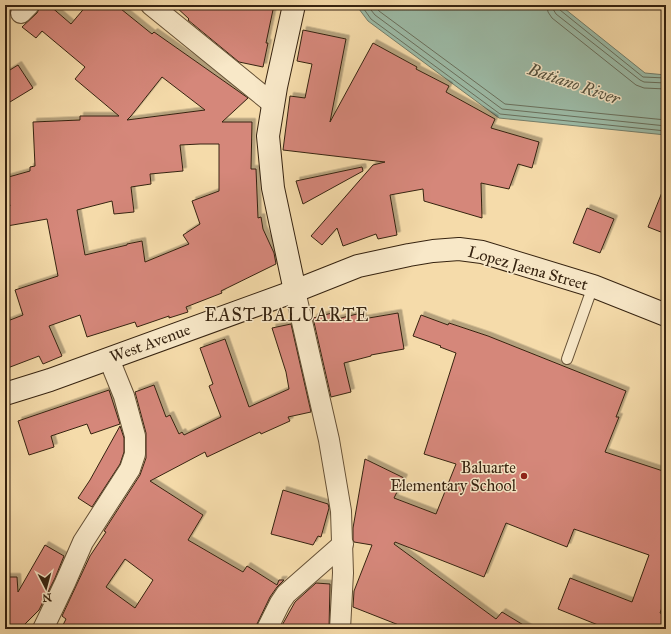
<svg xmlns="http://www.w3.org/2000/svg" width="671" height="634" font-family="'IM FELL Great Primer',serif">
<defs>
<filter id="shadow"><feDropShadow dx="3.5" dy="-3.5" stdDeviation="0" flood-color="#0004"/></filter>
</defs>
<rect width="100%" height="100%" fill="#f5dbaa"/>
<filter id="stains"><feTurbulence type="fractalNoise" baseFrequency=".005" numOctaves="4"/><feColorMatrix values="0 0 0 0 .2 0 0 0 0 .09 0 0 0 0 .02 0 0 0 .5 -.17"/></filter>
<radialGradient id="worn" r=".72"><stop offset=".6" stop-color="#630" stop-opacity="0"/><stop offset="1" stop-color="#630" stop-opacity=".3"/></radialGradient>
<path fill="#9cbba7" stroke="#737e6b" d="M356,5H560L645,73L666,75V135L499,118L368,21Z"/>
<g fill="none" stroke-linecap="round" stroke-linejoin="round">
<g stroke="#696f5c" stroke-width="1">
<path d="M361,5L371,19L500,114L666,131"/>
<path d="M367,5L375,15L502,109L666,126"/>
<path d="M374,5L379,11L505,104L666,120"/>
<path d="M547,5L548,12L552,18L636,85L644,88L666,89"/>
<path d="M553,5V9L556,14L640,80L644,82L666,83"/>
<path d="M558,5L560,10L643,77L666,78"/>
</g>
</g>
<g fill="#d5877a" stroke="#362310" fill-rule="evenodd" filter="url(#shadow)">
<path d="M41,5H49L71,24L87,5H116L152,34L154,32L248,98L222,122H252L251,169H256L258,218L261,217L263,229L274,253L276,264L221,291L222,293L186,307L188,312L169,318V316L137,327L135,322L87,337L80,315L49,326L62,356L43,364L39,356L5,369V322L23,315L15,290L58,276L47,219L7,226L5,207L10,206L5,188V178L30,171V167L35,166L33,122L80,120V116H119L75,79L85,67L42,31L36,38L22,27L37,13ZM162,77L205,110L127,120L131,116ZM200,144H219V191L192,201L200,224L183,235L189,244L145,262L142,241L127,244V245L85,255L77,210L112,201L114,214L134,212L131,187L151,184L150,174L183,171L180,145Z"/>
<path d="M174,5H274L266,43H268L263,67L239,62L188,20L189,19Z"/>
<path d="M303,30L346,39L330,122L373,43L417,67L416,69L449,86L446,92L495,119L491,128L539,142L532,168L518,164L509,189L481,183L482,218L424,201L423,189L390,195L397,235L378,239L376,234L343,246L337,228L322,245L311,236L373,165L385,162L283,150L290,96L305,98L312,64L297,61Z"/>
<path d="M18,65L33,88L5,105V73Z"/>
<path d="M362,167L363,171L303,204L296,181Z"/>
<path d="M665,185H666V234L648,227Z"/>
<path d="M587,208L614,219L600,253L573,243Z"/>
<path d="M332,313L333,320L361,313L363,319L398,313L404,349L371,355V356L344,363L351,392L331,397L313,318Z"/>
<path d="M421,315L448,325L449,323L488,336L626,391L616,417H619L605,452L666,472V597L660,613L666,615V629H608L558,609L570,578L632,602L649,555L574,529L567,547L506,523L484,577L395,542L394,544L496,619L502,612L530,629H409L353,607L354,591L372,545L354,542L353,540V528L365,459L404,478L394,498L436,514L456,464L424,454L456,353L440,347L441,346L413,336Z"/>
<path d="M291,324L311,412L288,417L290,421L261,434L260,432L207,457L205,452L150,481L203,515L188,540L243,572L247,566L277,585L279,580H284L277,587L270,597L257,624L256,629H61L66,619L62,616L90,556L106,532L104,531L140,475L146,458V433L135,392L154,385L166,417L170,415L179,434L182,432L184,435L221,417L209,386L213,384L200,348L225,339L249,407L289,389L286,372L272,328ZM125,559L153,580L135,608L106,587Z"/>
<path d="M109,390L120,424L91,434L87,424L51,436L54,447L29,455L18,421Z"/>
<path d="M120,426L124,438V452L120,464L92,507L78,498L90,480Z"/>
<path d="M283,490L328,504L329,508L321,537L318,536L313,545L271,534Z"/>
<path d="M45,545L64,556L55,578L39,610L20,629H5V577H17L18,592Z"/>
<path d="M316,583L330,584L329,629H280L295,602Z"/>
</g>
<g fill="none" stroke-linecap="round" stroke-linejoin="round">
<defs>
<path id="lane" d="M567,359L593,286"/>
<g id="street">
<path d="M151,5L273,104"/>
<path d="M21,13L29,5"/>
<path d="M295,291L329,440L341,511L343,573L340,629"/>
<path d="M43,629L65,583L83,542L130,469L135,454V436L124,396L109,359"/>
<path d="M267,629L280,603L286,594L343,544"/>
</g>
<g id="secondary">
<path d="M294,5L276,87L268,136L273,188L295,291"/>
<path d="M5,394L50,380L295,291L358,266L409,255L433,251L459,249L482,252L593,286L666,315"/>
</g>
</defs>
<use href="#lane" stroke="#665136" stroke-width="12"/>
<use href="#street" stroke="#665136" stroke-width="22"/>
<use href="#secondary" stroke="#362310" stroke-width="24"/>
<use href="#lane" stroke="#f8e8c8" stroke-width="10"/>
<use href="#street" stroke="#f8e8c8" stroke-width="20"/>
<use href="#secondary" stroke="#f8e8c8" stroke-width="22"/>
</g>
<circle fill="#8f2418" stroke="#f8e8c8" stroke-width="1.5" cx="524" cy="476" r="4"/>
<g text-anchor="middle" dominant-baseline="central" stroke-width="3" stroke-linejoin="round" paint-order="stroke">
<g font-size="16" fill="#362310" stroke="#f8e8c8">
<text transform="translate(528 268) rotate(16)">Lopez Jaena Street</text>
<text transform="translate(150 343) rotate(-20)">West Avenue</text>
</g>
<g font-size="16" fill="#362310" stroke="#f8e8c8" text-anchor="end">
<text x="516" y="467">Baluarte<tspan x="516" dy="18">Elementary School</tspan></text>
</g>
<g font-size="17" font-style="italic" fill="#55513d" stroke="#f8e8c8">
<text transform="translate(574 84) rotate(19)">Batiano River</text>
</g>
<g font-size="18" letter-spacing="1" fill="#362310" stroke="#f8e8c8">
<text x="287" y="315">EAST BALUARTE</text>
</g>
</g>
<rect width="671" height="634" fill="none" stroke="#f5dbaa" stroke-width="20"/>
<rect x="6" y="6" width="659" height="622" fill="none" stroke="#362310" stroke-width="2"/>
<rect x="10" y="10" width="651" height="614" fill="none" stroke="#362310"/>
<g transform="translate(46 588) rotate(174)" stroke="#f8e8c8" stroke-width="3" paint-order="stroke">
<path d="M0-3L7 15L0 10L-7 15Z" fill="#362310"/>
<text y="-6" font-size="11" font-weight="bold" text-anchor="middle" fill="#362310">N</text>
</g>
<rect width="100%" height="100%" filter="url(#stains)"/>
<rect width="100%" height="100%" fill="url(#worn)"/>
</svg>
